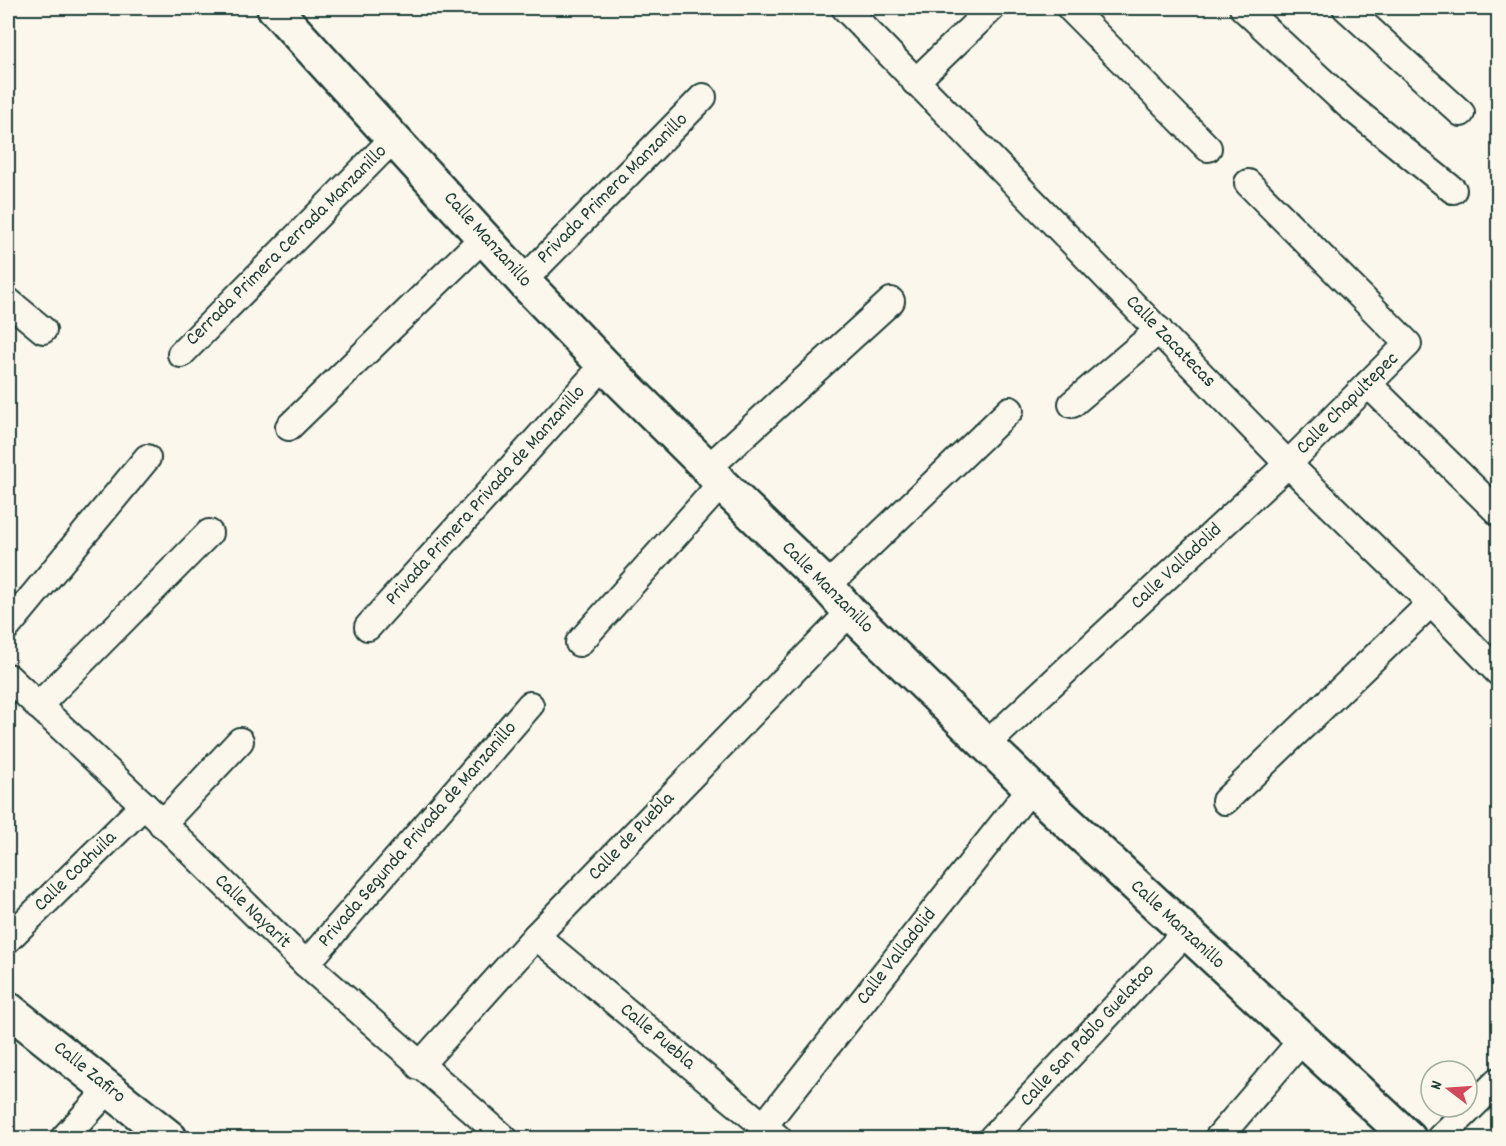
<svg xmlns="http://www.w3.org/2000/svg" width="1506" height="1146" font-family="Dekko,sans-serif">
<rect width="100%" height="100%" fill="#fbf7ec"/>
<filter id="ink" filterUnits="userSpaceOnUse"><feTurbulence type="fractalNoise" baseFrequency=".0167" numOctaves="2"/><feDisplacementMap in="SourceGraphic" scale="12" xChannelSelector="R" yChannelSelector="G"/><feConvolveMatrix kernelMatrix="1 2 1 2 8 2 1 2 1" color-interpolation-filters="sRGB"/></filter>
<g filter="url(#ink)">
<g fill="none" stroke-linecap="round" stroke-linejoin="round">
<defs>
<g id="street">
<path d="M845,8L1288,464L1431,603L1498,672"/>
<path d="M1070,8L1208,148"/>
<path d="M1243,8L1348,105L1453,190"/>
<path d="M1346,8L1461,113"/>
<path d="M915,82L992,8"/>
<path d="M523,281L703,97"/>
<path d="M8,301L43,330"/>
<path d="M181,354L394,138"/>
<path d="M1368,384L1498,512"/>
<path d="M1072,404L1159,330"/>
<path d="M289,427L484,237"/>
<path d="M708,468L891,301"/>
<path d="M827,586L1010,410"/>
<path d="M8,626L147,458"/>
<path d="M368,627L604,365"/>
<path d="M579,643L721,484"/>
<path d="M8,677L144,805L306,964L504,1138"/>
<path d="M38,706L209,533"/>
<path d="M987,744L1288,464L1408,344L1248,183"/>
<path d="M1225,801L1431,603"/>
<path d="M162,824L240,741"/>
<path d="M536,936L778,1138"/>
<path d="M8,939L144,805"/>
<path d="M306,964L530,705"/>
<path d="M419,1066L536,936L850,612"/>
<path d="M763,1127L1031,788"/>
<path d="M64,1138L109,1089"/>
<path d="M992,1138L1185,933"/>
<path d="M1218,1138L1302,1040"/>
<path d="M1440,1138L1498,1081"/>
</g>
<g id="secondary">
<path d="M274,8L523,281L604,365L708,468L721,484L827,586L850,612L1031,788L1409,1138"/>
<path d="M8,1009L170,1138"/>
</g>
</defs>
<use href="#street" stroke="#1f3d34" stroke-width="30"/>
<use href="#secondary" stroke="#1f3d34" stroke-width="38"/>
<use href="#street" stroke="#fbf7ec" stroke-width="26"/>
<use href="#secondary" stroke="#fbf7ec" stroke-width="33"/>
</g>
</g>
<g text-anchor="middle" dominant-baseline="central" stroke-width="5" stroke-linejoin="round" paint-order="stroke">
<g font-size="20" fill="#1f3d34" stroke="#fbf7ec">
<text transform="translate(613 189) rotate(-45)">Privada Primera Manzanillo</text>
<text transform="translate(487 240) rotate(48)">Calle Manzanillo</text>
<text transform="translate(287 246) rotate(-45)">Cerrada Primera Cerrada Manzanillo</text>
<text transform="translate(1170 342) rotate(46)">Calle Zacatecas</text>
<text transform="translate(1348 404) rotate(-45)">Calle Chapultepec</text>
<text transform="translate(486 496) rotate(-48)">Privada Primera Privada de Manzanillo</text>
<text transform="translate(1177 567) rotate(-43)">Calle Valladolid</text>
<text transform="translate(827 588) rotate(45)">Calle Manzanillo</text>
<text transform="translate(418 835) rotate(-49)">Privada Segunda Privada de Manzanillo</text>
<text transform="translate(632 837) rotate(-46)">Calle de Puebla</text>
<text transform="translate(76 872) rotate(-44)">Calle Coahuila</text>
<text transform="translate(252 912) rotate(44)">Calle Nayarit</text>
<text transform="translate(1177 925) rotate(43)">Calle Manzanillo</text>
<text transform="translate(897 957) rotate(-52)">Calle Valladolid</text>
<text transform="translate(1088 1036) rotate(-47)">Calle San Pablo Guelatao</text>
<text transform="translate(657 1037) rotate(40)">Calle Puebla</text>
<text transform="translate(89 1073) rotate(39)">Calle Zafiro</text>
</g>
</g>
<rect width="1506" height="1146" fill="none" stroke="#fbf7ec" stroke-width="30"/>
<rect x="15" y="15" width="1476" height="1116" fill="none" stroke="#1f3d34" stroke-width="2" filter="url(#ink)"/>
<g transform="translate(1449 1089) rotate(287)"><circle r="28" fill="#fbf7ec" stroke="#a3ada2" stroke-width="1.5"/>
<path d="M0-4.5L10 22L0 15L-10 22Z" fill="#d1495b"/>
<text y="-9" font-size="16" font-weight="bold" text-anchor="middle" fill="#1f3d34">N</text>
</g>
</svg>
